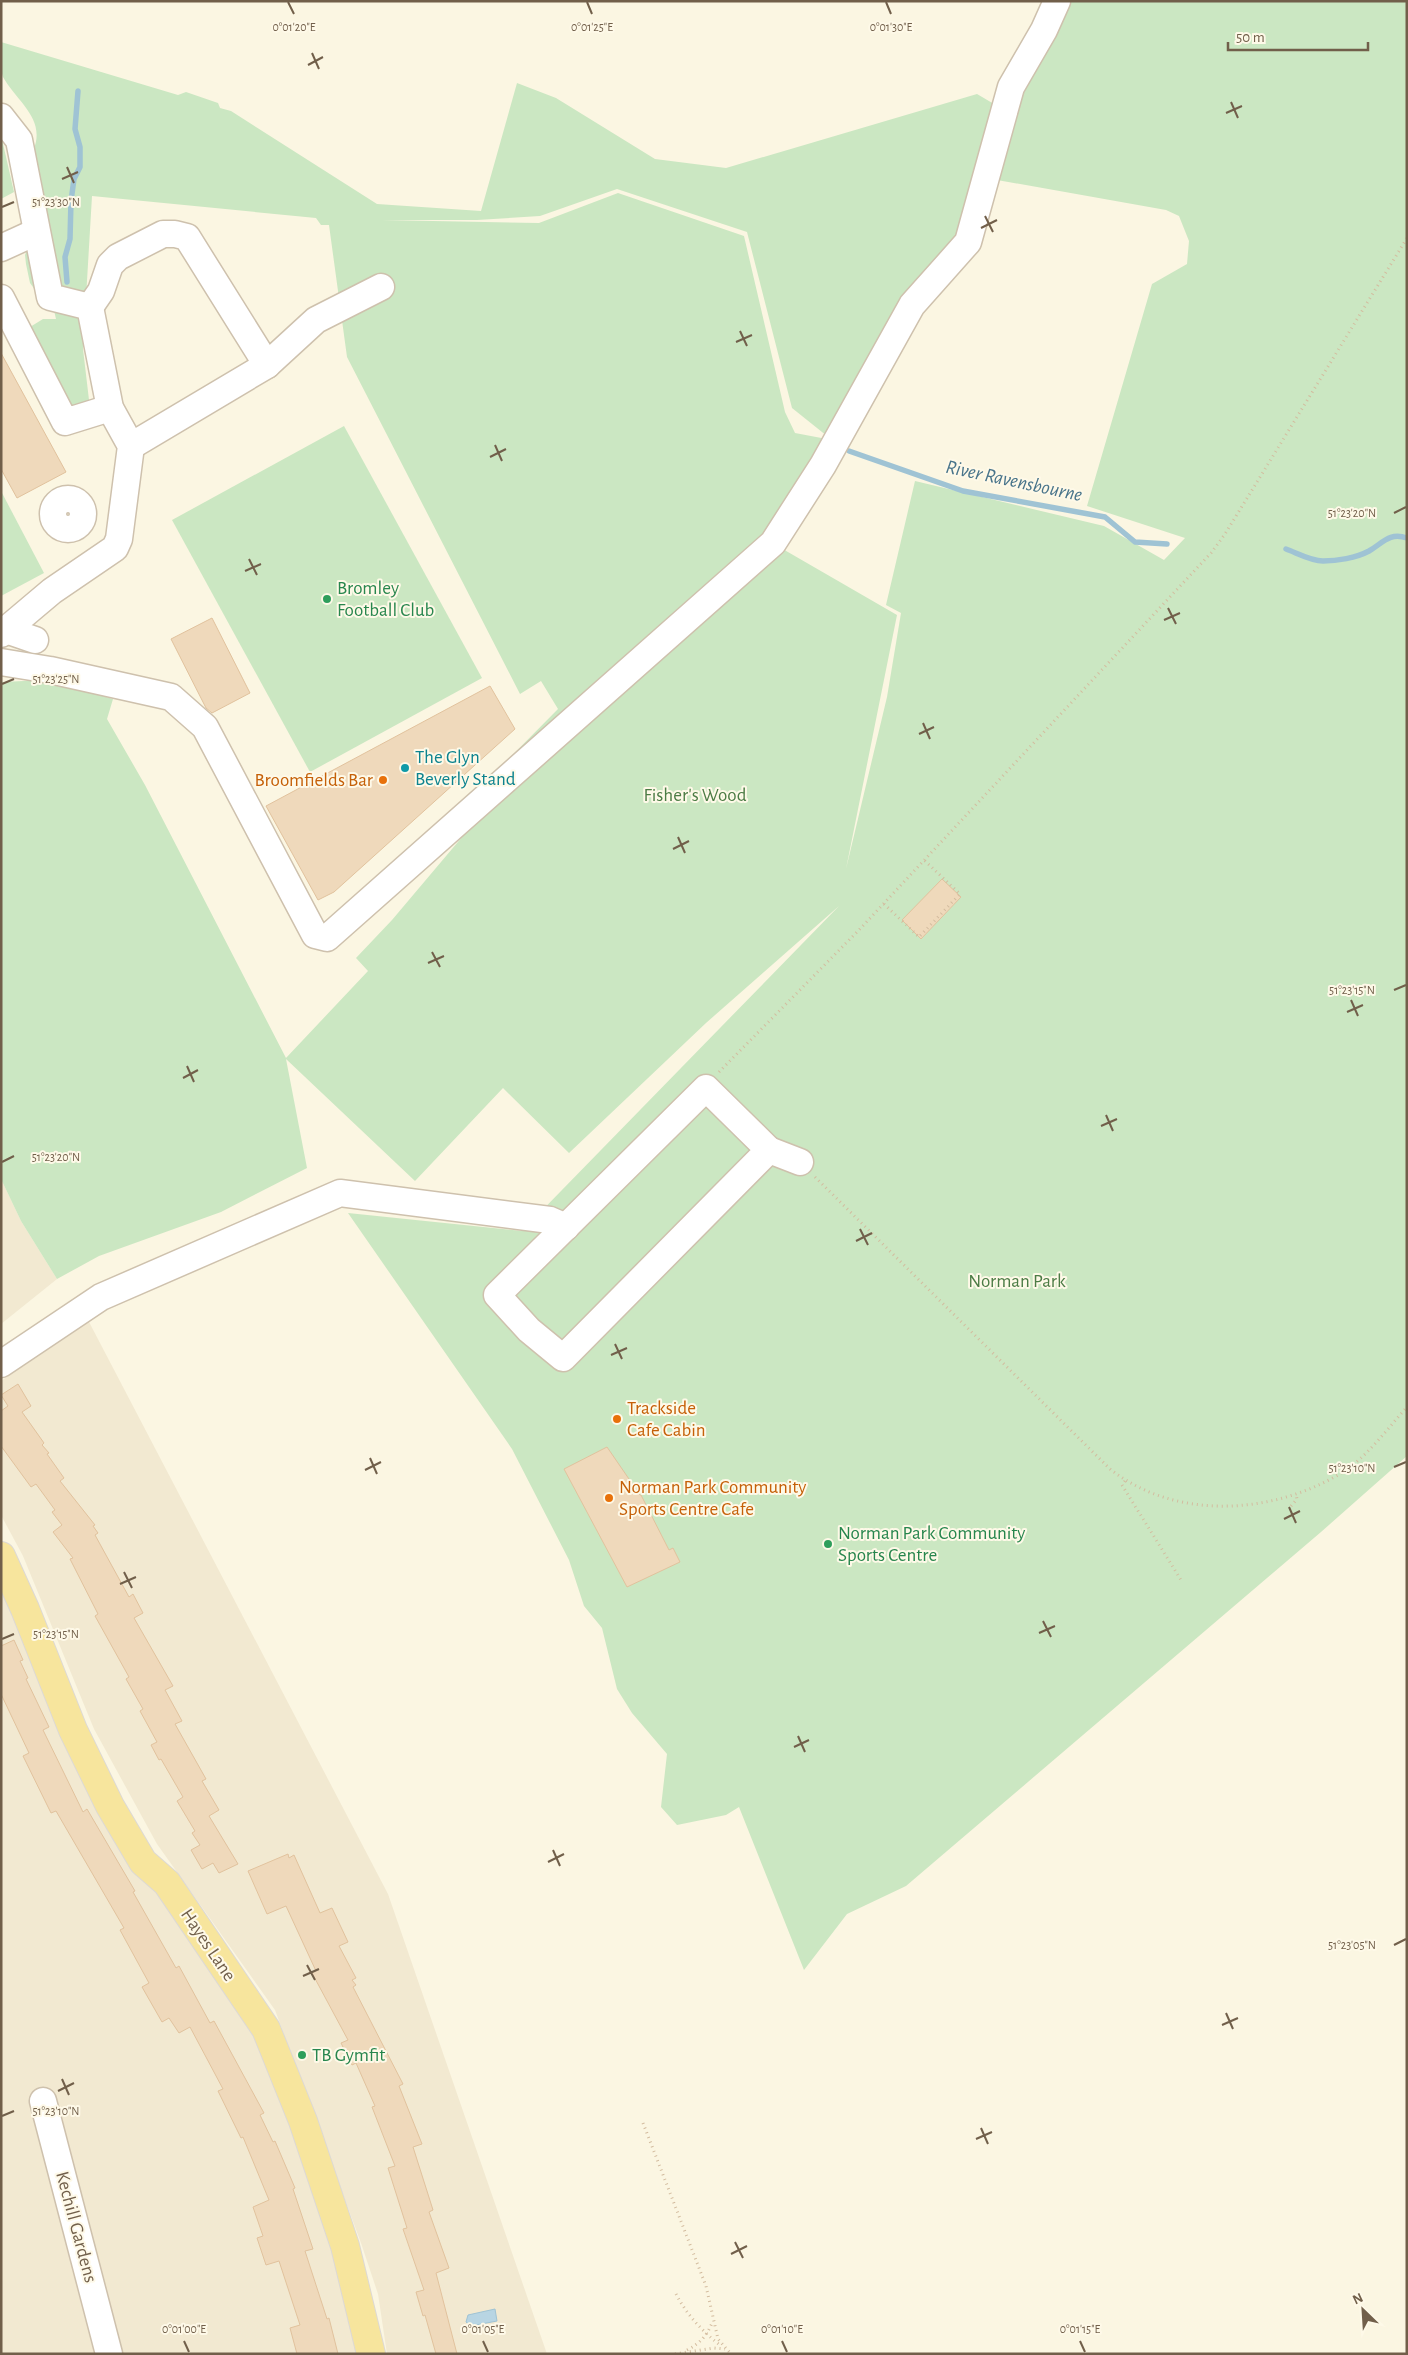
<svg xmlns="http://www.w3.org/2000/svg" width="1408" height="2355" font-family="'Alegreya Sans',sans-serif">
<rect width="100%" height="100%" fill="#fbf6e2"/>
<g fill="#f2e9d1">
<path d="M1,1179L21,1221L57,1279L1,1324Z"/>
<path d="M88,1320L388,1894L547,2354H387L378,2294L361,2243L275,2010L157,1844L94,1729L23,1556L1,1515V1381Z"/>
<path d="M1,1556L71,1731L255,2031L292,2116L332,2242L359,2354H1Z"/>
</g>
<g fill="#cbe7c2" fill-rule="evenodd">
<path d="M1067,1H1407V1456L1321,1532L906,1886L847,1914L804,1970L739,1807L726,1815L677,1825L661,1807L667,1754L632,1713L617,1689L602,1628L584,1606L569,1560L512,1449L348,1213L522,1231L839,906L706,1023L569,1153L503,1088L415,1181L286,1059L307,1168L221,1212L99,1256L57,1279L21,1221L1,1179V682L47,680L113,699L107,719L145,785L286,1058L368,971L356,958L392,920L479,817L461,807L558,709L541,681L520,694L347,357L329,225H321L316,218L92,196L83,349L89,400L77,405L68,406L30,327L43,319H56L52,302L41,298L30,283L26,264L25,255L31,240L33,151C47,119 17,102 3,77C0,69 1,52 1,42L178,95L186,92L218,103L220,108L231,111L377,204L481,211L517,83L556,98L655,159L726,168L977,94L994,104L960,238L781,548L897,615L846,869L887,697L901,613L886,605L915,481L1104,526L1164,560L1185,538L1087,506L1152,284L1187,264L1189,241L1179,216L1166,210L997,180L1021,87ZM617,189L747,232L792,408L832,440L795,433L785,412L744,236L618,193L539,223L382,220H477L540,216Z"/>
<path d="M1,135L14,192L1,199Z"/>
<path d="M344,426L482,678L310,772L172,520Z"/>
<path d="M1,491L44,573L1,596Z"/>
</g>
<path fill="#b8d5e3" stroke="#9fc3d4" d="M495,2309L497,2321L471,2326L466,2322L468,2315Z"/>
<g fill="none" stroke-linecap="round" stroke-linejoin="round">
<g stroke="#9fc3d4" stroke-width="5.5">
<path d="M67,282L65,257L70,239L71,201L74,179L80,167V147L75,129L78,91"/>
<path d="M849,451L963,491L1105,517L1135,542L1167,544"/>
<path d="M1286,549C1297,553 1311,561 1323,561C1337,561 1356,558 1369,551C1383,543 1389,532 1407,538"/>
</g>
</g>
<g fill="#efd9bb" stroke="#e1c29d">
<path d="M1,353L66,472L17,498L1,469Z"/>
<path d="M212,618L250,693L212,713L206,708L171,639Z"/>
<path d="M490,686L515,729L334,892L318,900L266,806Z"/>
<path d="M942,879L961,897L921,939L902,920Z"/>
<path d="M18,1384L31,1406L22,1412L44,1443L42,1445L49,1453L47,1454L64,1478L60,1481L95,1525L93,1526L98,1533L95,1535L129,1597L133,1594L143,1613L134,1618L173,1686L165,1690L182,1721L175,1724L206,1779L202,1781L219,1810L209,1816L238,1864L219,1873L213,1863L202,1869L191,1850L200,1845L192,1833L195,1831L177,1801L183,1797L161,1759L159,1760L151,1745L157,1742L140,1711L143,1709L126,1679L129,1677L95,1616L98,1614L70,1559L73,1558L53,1532L62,1525L52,1512L55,1510L36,1484L31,1487L1,1446V1411L8,1406L1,1395Z"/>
<path d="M607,1447L640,1495H641L669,1550L673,1548L680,1562L627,1587L564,1469Z"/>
<path d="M14,1640L23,1660L20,1661L28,1678L26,1679L49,1727L43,1730L83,1812L87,1809L135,1891L133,1892L176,1968L179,1966L210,2023L214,2021L264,2113L260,2115L273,2142L275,2141L295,2188L293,2189L313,2249L305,2251L327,2319L329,2318L338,2354H297L290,2328L300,2325L279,2261L266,2265L257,2238L263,2236L253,2207L269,2200L243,2137L241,2138L218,2091L223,2089L190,2027L179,2033L169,2018L162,2022L142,1987L149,1983L120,1930L124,1928L56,1811L51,1813L23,1756L29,1753L1,1694V1646Z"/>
<path d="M288,1854L289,1858L294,1855L320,1913L332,1908L348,1942L339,1946L356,1978L352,1980L356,1985L353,1987L403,2084L399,2086L422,2144L413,2147L433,2210L429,2212L449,2268L436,2273L457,2354H436L425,2315L423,2316L416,2292L424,2290L403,2229L407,2228L388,2168L395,2166L372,2107L375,2106L356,2063L352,2065L341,2043L348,2040L312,1973L316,1971L286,1906L267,1914L248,1871Z"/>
</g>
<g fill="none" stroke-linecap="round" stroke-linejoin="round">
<defs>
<g id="minor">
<path d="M1,117L19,140L50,297L90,307L110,408L131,446L119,539L115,548L52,591L1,634"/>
<path d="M1,248L36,232"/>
<path d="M1,298L65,422L110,408"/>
<path d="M90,307L101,291L110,265L118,257L163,234H175L187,237L267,365L131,446"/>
<path d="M267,365L316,320L381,287"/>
<circle cx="68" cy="514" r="15"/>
<path d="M6,630L35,640"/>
<path d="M1,662L50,670L171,697L205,727L315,935L327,938L773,543L823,465L912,305L968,242L1011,87L1044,30L1057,1"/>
<path d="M706,1088L769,1150L563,1358L529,1330L497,1295Z"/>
<path d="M769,1150L800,1162"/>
<path d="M1,1364L101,1297L340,1193L550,1220L566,1227"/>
<path d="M43,2101L109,2354"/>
</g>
<path id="major" d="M1,1556L25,1609L73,1730L110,1806L143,1862L167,1883L266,2029L303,2121L345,2246L371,2354"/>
</defs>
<use href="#minor" stroke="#cec1ad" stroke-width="29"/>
<use href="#major" stroke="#ddd9d4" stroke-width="30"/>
<g stroke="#d3bc9f" stroke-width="3" stroke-dasharray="1 4" stroke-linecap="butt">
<path d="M884,904L919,937L960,894L924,860"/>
<path d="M719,1072L859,930L1211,553L1225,534L1407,238"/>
<path d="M815,1177L1110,1469C1176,1521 1273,1515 1343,1472C1368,1456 1387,1429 1407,1407"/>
<path d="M1125,1481L1122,1485L1181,1580"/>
<path d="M1291,1506L1297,1499L1296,1494"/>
<path d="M643,2123L706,2286L718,2339L731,2354"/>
<path d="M676,2294C687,2315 702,2331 721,2346"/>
<path d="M687,2350C701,2343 707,2335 713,2321"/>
<path d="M675,2354L714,2348L725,2349"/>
</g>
<use href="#minor" stroke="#fff" stroke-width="26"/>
<use href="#major" stroke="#f7e59d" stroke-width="28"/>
</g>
<path fill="none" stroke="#715f4a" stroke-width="2" d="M288,2L294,14M587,2L592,14M886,2L891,14M312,53L319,69M308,65L323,57M1231,102L1238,118M1226,113L1242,106M67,167L74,183M62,179L78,172M2,207L14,202M985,216L993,232M981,228L997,220M740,331L747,346M736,342L752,335M495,445L502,461M490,457L506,449M1394,513L1406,507M249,559L257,575M245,571L261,564M1168,608L1176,624M1164,620L1180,613M2,684L14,679M923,723L930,739M919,734L934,727M678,837L685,853M673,849L689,841M432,952L440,967M428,963L444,956M1394,990L1406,985M1351,1000L1358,1016M1347,1012L1363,1005M187,1066L194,1082M183,1078L198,1070M1106,1115L1113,1131M1101,1126L1117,1119M2,1162L14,1156M860,1229L868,1245M856,1241L872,1233M615,1344L622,1359M611,1355L627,1348M370,1458L377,1474M1394,1467L1406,1462M365,1470L381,1462M1289,1507L1296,1523M1284,1519L1300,1511M124,1572L132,1588M120,1584L136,1577M1043,1621L1051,1637M1039,1633L1055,1626M2,1639L14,1634M798,1736L805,1752M794,1747L809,1740M553,1850L560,1866M548,1862L564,1854M1394,1945L1406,1939M307,1965L315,1980M303,1976L319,1969M1226,2013L1233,2029M1222,2025L1238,2018M62,2079L69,2095M58,2091L74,2083M2,2116L14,2111M981,2128L988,2144M976,2139L992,2132M735,2242L743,2258M731,2254L747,2246M184,2341L189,2352M483,2341L488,2352M782,2341L787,2352M1080,2341L1085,2352"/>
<g fill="#2e9e5b" stroke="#fef9e8" stroke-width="2">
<circle cx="327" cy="599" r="5"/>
<circle cx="828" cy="1544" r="5"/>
<circle cx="302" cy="2055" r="5"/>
</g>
<circle fill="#0f9aa8" stroke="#fef9e8" stroke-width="2" cx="405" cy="768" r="5"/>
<g fill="#e8710a" stroke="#fef9e8" stroke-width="2">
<circle cx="383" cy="780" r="5"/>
<circle cx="617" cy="1419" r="5"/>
<circle cx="609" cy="1498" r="5"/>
</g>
<g text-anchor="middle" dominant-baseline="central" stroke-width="4" stroke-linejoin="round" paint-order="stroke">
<g font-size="19" fill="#27864d" stroke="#fef9e8" text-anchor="start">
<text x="337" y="588">Bromley<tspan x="337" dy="22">Football Club</tspan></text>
<text x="838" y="1533">Norman Park Community<tspan x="838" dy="22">Sports Centre</tspan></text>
<text x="312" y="2055">TB Gymfit</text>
</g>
<g font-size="19" fill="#0d838f" stroke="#fef9e8" text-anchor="start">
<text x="415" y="757">The Glyn<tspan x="415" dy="22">Beverly Stand</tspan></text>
</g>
<g font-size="19" fill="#c56008" stroke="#fef9e8" text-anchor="start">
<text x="373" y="780" text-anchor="end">Broomfields Bar</text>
<text x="627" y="1408">Trackside<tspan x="627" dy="22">Cafe Cabin</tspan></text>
<text x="619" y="1487">Norman Park Community<tspan x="619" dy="22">Sports Centre Cafe</tspan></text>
</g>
<g font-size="19" fill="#4c7c45" stroke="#fef9e8">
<text x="695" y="795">Fisher's Wood</text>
<text x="1017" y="1281">Norman Park</text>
</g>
<g font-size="19" fill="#715f4a" stroke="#fef9e8">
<text transform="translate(208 1945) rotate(56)">Hayes Lane</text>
<text transform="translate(76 2227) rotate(75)">Kechill Gardens</text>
</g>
<g font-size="20" font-style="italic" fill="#48748a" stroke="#fef9e8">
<text transform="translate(1014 481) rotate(12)">River Ravensbourne</text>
</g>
</g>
<g font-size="12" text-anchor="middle" fill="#715f4a" stroke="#fef9e8" stroke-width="4" stroke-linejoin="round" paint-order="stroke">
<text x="294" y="31">0°01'20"E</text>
<text x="592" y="31">0°01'25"E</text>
<text x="891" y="31">0°01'30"E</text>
<text x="56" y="206">51°23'30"N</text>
<text x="1352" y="517">51°23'20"N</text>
<text x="56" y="683">51°23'25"N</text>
<text x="1352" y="994">51°23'15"N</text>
<text x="56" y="1161">51°23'20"N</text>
<text x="1352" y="1472">51°23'10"N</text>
<text x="56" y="1638">51°23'15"N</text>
<text x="1352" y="1949">51°23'05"N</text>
<text x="56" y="2115">51°23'10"N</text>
<text x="184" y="2333">0°01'00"E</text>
<text x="483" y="2333">0°01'05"E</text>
<text x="782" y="2333">0°01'10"E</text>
<text x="1080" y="2333">0°01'15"E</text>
</g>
<rect width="1408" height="2355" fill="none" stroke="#715f4a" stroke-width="5"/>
<g transform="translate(1363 2310) rotate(335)" stroke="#fef9e8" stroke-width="4" paint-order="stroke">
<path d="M0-4L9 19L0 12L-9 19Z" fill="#715f4a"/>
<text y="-8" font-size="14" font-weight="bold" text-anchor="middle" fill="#715f4a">N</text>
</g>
<path d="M1228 42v8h140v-8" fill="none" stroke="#715f4a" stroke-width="2.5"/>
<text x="1236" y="42" font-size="15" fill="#715f4a" stroke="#fef9e8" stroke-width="4" paint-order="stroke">50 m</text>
</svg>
